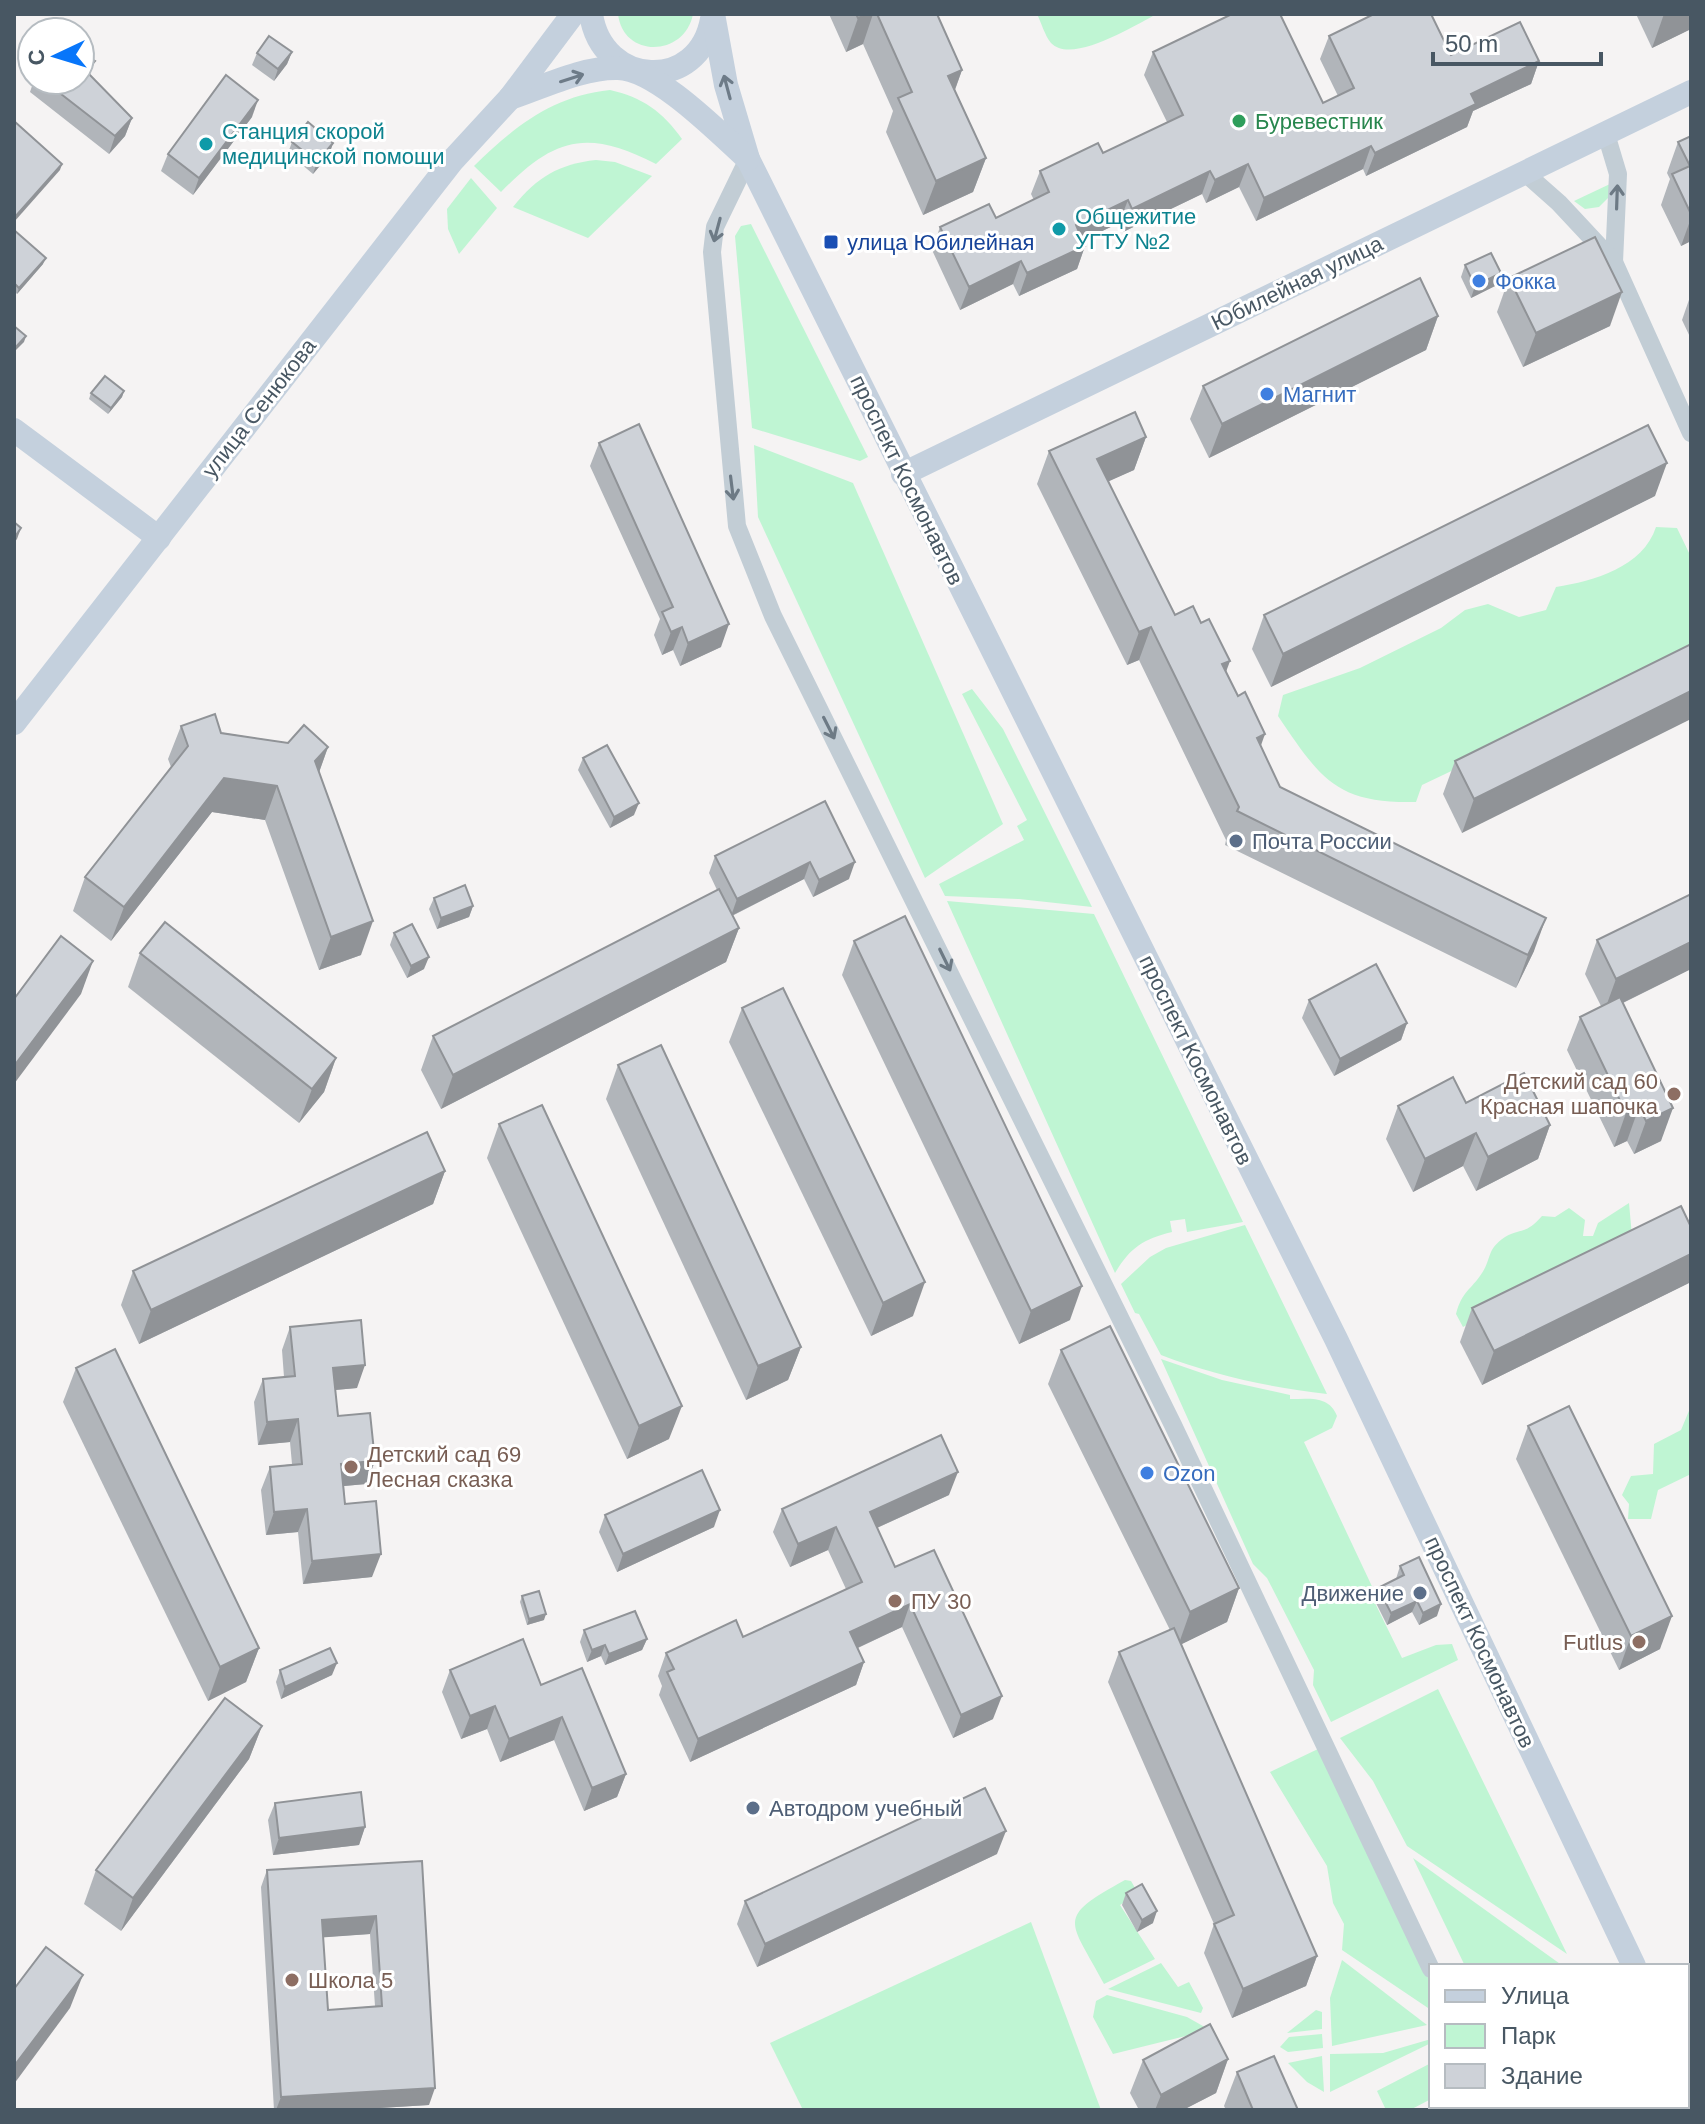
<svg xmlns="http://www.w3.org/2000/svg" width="1705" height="2124" font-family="Helvetica,sans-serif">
<rect width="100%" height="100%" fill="#f5f3f3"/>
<g fill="#bff5d3">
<path d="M618,14H693C685,57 623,59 618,14Z"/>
<path d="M1037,14H1157C1135,25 1072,65 1051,43C1045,36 1041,22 1037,14Z"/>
<path d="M610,90C642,97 663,112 682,139L656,164C586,128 554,138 501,192L474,166C514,127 552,96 610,90Z"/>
<path d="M596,160L615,162L652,176L588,238L513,207C537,177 559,164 596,160Z"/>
<path d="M471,178L497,208L459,254L448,229L447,209Z"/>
<path d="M1610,184L1609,197L1599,207L1585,209L1574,201Z"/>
<path d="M751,224L868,457L860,461L752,428L735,236L741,226Z"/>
<path d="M754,445L853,483L1003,824L925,878L758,517Z"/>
<path d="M1656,527L1677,528L1691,557V657L1422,785L1416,802C1336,804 1320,778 1278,716L1283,695L1360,668L1441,628L1465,610L1488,604L1519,617L1546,610L1556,587C1594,581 1643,567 1656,527Z"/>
<path d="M972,689L1003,729L1092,907L1019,899L945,896L939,884L1024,840L1017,826L1027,820L962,694Z"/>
<path d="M947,901L1094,914L1243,1222L1187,1232L1185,1219L1170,1221L1172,1232C1143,1239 1130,1248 1115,1273Z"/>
<path d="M1629,1203L1632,1236L1463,1327L1456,1314C1462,1291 1471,1290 1482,1273C1492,1258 1486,1250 1505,1237C1522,1227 1524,1236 1542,1216L1555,1217L1569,1208L1585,1220L1583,1236H1593L1598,1223Z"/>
<path d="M1245,1225L1327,1394C1272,1388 1213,1375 1161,1355L1139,1314L1135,1313L1121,1284L1150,1257L1166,1248Z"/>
<path d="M1161,1359L1222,1380L1290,1395V1399C1309,1399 1329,1395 1337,1416L1332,1428L1304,1442L1377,1597L1373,1599L1402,1658L1436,1645L1452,1644L1458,1660L1331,1722L1313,1685L1314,1670L1267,1578L1253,1564Z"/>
<path d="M1691,1406V1474L1658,1490L1651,1519H1628L1629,1504L1622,1495L1631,1476L1653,1474L1654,1444L1681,1430Z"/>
<path d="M1438,1689L1567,1954L1407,1846L1373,1781L1340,1738Z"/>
<path d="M1318,1749L1431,1984V2010L1342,1950L1344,1924L1333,1903L1327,1866L1270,1772Z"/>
<path d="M1413,1858L1563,1966H1465Z"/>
<path d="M1125,1880L1131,1881L1138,1893L1120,1905L1155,1959L1104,1984C1070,1919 1054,1919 1125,1880Z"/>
<path d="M1031,1922L1101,2110H803L770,2043Z"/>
<path d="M1342,1960L1427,2025L1332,2046L1330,1998Z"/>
<path d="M1161,1963L1178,1987L1189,1982L1203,2008L1201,2013L1108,1989Z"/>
<path d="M1107,1995L1187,2017L1210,2030L1113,2054L1093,2017L1096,2001Z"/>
<path d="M1316,2010L1322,2012V2029L1287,2033Z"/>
<path d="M1322,2034L1323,2048L1288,2052L1280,2047L1289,2037Z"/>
<path d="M1431,2039V2043L1330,2092V2054L1383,2053Z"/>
<path d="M1322,2056L1324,2092L1307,2082L1288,2063Z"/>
<path d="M1431,2063V2099L1410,2110H1386L1377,2091Z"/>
</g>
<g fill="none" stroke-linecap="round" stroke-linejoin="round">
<g stroke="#c2cdd5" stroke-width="18">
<path d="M1606,134L1618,174L1614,262"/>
<path d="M748,159L715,227L712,252L737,526L773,616L1173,1425L1431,1969"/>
<path d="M1525,173L1559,203L1614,262L1691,433"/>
<path d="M1495,2106L1497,2110"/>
</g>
<g stroke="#c4d0dd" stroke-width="24">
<path d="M591,14C602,88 699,93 712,19"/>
<path d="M713,14L726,85L748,159L1336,1339L1634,1966"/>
<path d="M510,98C543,87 583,67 618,68C657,69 718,132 748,159"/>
<path d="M14,430L159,538"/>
<path d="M903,474L1691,92"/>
<path d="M14,723L452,161L510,98L573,14"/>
<path d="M1687,2076L1691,2084"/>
</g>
</g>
<g fill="#b1b5ba" fill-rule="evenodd">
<path d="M829,14H937L962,70L955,90L986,158L973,192L923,215L886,132L893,111L863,44L846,52Z"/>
<path d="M1636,14H1691V29L1652,48Z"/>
<path d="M1329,36L1451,55L1539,61L1531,84L1473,111L1467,127L1366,176L1363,169L1256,221L1239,187L1206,203L1202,194L1123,232L1119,223L1083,240L1085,246L1077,269L1019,296L1013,284L960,310L932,250L940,227L996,218L1034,200L1031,194L1040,171L1103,153L1167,122L1144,75L1153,52L1323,103L1338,96L1320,59Z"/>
<path d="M292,52L287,64L274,81L252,65L257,53Z"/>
<path d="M90,75L132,118L125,136L109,154L30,92L34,80H80Z"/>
<path d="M252,117L193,195L161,171L168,154Z"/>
<path d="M1691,136V241L1681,246L1661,205L1670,179L1667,173L1678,142Z"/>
<path d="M292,142L333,143L329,155L313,174L288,153Z"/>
<path d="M14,230L43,264L17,294L14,291Z"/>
<path d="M1465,265L1497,285L1471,298L1461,277Z"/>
<path d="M1509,278L1610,326L1523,367L1497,312Z"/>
<path d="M1691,294V339L1682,320Z"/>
<path d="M1438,316L1426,350L1209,458L1190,419L1203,386Z"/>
<path d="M124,391L122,397L108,414L89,399L91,393Z"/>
<path d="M1146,437L1134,470L1108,481L1175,615L1226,671L1280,787L1534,951L1516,988L1225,845L1226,840L1139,660L1127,665L1037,484L1049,451Z"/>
<path d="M599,443L721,647L680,666L673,650L662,655L654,635L660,619L590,466Z"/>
<path d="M1655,496L1271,687L1252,649L1264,615Z"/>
<path d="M1691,644L1462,833L1443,794L1455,761Z"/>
<path d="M181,726L288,743L328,747L319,772L361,955L319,970L265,820L212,812L111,941L73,911L85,877L171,767L168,759Z"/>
<path d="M583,758L634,815L610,828L578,770Z"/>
<path d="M825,801L849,879L813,897L804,879L732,916L739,928L726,962L441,1109L421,1070L433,1036L717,890L709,873L715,856Z"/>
<path d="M1691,894V969L1623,1003L1661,1141L1634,1154L1627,1141L1614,1147L1567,1050L1580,1017L1601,1006L1585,974L1597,940Z"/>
<path d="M434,898L473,906L469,917L437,929L429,909Z"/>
<path d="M394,933L424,969L407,978L390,945Z"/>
<path d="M854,941L1070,1320L1019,1344L842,975Z"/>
<path d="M140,953L336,1058L324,1092L299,1123L128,987Z"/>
<path d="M1309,1000L1407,1023L1401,1040L1334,1076L1302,1018Z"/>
<path d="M742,1008L913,1316L871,1336L729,1042Z"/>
<path d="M618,1065L801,1347L788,1380L746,1400L606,1099Z"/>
<path d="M1466,1103L1550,1125L1538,1159L1476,1191L1463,1166L1413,1192L1386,1139L1398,1106Z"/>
<path d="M499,1124L669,1439L627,1459L487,1158Z"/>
<path d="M445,1171L433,1204L139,1344L121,1305L133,1271Z"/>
<path d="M1689,1283L1482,1385L1460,1342L1472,1308Z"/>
<path d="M290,1327L357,1388L335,1390L338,1416L375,1461L366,1484L344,1486L345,1504L372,1577L303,1584L298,1532L266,1535L261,1490L270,1467L292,1464L290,1442L258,1445L254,1402L263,1379L284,1377L282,1350Z"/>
<path d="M1061,1350L1239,1588L1227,1622L1181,1644L1317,1956L1306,1986L1232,2018L1204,1953L1214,1924L1108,1682L1119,1652L1170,1630L1048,1384Z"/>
<path d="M76,1368L259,1648L246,1682L208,1701L63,1402Z"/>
<path d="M1528,1426L1660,1649L1619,1670L1516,1459Z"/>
<path d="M949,1495L877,1528L895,1567L993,1719L953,1738L902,1627L858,1648L864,1662L856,1685L690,1762L659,1695L662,1686L658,1676L666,1653L743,1637L846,1589L828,1550L790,1567L773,1532L782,1509Z"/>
<path d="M605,1515L714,1527L617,1572L599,1532Z"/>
<path d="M1400,1566L1437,1616L1419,1625L1412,1612L1387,1625L1374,1599L1378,1588L1396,1579Z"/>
<path d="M522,1596L544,1620L527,1625L520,1602Z"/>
<path d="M584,1630L647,1639L642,1650L605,1665L601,1656L587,1662L580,1642Z"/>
<path d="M280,1670L332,1675L281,1699L276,1682Z"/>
<path d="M450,1670L541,1685L626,1774L617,1797L584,1811L554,1740L500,1762L487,1729L461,1739L442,1692Z"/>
<path d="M262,1726L249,1759L121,1931L84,1904L96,1870Z"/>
<path d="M275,1803L365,1827L359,1845L273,1855L268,1820Z"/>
<path d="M997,1854L757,1967L737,1924L745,1901Z"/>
<path d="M422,1861L429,2105L347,2110H274L261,1887L267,1870ZM370,1934L375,2006L328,2010L323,1937Z"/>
<path d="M1126,1893L1153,1923L1137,1932L1122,1905Z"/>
<path d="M1228,2059L1216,2093L1183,2110H1139L1130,2093L1143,2060Z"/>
<path d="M1237,2072L1298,2110H1226L1224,2106Z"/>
</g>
<g fill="#909397">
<path d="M867,14H873L863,44L846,52L858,18Z"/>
<path d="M1664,14H1691V29L1652,48Z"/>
<path d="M292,52L287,64L274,81L278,69Z"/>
<path d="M95,61L88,79L86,71Z"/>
<path d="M1539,61L1531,84L1473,111L1467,127L1366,176L1375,153L1471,94Z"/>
<path d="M962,70L950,103L948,76Z"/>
<path d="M258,100L252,117L193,195L199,178Z"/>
<path d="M132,118L125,136L109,154L115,136Z"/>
<path d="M333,143L329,155L313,174L317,162Z"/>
<path d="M1371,146L1363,169L1256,221L1264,198Z"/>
<path d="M986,158L973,192L923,215L936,181Z"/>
<path d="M62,164L60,170L14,222V218Z"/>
<path d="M1248,164L1239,187L1206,203L1215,180Z"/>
<path d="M1210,171L1202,194L1123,232L1132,209Z"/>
<path d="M1128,200L1119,223L1067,248L1076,225Z"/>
<path d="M1691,218V241L1681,246Z"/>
<path d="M1085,246L1077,269L1019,296L1027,273Z"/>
<path d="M46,258L43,264L17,294L19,288Z"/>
<path d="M1021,261L1013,284L960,310L969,287Z"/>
<path d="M1501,273L1497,285L1471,298L1475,286Z"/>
<path d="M1622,292L1610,326L1523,367L1536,333Z"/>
<path d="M1438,316L1426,350L1209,458L1222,424Z"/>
<path d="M26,336L24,342L14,352V349Z"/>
<path d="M124,391L122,397L108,414L111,408Z"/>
<path d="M1146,437L1134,470L1085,492L1097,459Z"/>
<path d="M1667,463L1655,496L1271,687L1283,654Z"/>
<path d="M21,528L17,539L14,543V538Z"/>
<path d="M729,624L721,647L680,666L688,643Z"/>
<path d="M682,627L673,650L662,655L671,632Z"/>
<path d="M1151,627L1139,660L1127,665L1139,632Z"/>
<path d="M1230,661L1218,694L1222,664Z"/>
<path d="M1691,691V719L1462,833L1474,799Z"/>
<path d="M1265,734L1253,768L1257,738Z"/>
<path d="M328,747L316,781L315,761Z"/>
<path d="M224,778L277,786L265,820L212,812L111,941L124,907Z"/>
<path d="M639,803L634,815L610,828L614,817Z"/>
<path d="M810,862L804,879L731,916L737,899Z"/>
<path d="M855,862L849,879L813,897L819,880Z"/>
<path d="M473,906L469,917L437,929L441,918Z"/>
<path d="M1546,918L1534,951L1516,988L1528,955Z"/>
<path d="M373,921L361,955L319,970L331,937Z"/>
<path d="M739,928L726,962L441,1109L453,1075Z"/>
<path d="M1691,942V969L1604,1012L1616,979Z"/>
<path d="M429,957L424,969L407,978L411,966Z"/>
<path d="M93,961L81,994L14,1084V1066Z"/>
<path d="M1407,1023L1401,1040L1334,1076L1340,1059Z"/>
<path d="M336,1058L324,1092L299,1123L312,1089Z"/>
<path d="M1639,1107L1627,1141L1614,1147L1626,1113Z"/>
<path d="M1673,1108L1661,1141L1634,1154L1646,1121Z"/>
<path d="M1550,1125L1538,1159L1476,1191L1488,1157Z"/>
<path d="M1476,1133L1463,1166L1413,1192L1425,1159Z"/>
<path d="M445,1171L433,1204L139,1344L151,1310Z"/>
<path d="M1691,1254V1278L1689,1283L1482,1385L1494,1351Z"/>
<path d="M925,1282L913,1316L871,1336L883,1303Z"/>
<path d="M1082,1286L1070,1320L1019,1344L1031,1311Z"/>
<path d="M801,1347L788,1380L746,1400L758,1366Z"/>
<path d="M365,1365L357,1388L324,1391L333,1368Z"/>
<path d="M682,1406L669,1439L627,1459L639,1426Z"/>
<path d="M298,1419L290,1442L258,1445L267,1422Z"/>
<path d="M375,1461L366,1484L333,1487L341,1464Z"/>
<path d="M958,1472L949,1495L861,1535L870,1512Z"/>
<path d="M307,1509L298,1532L266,1535L274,1512Z"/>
<path d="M720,1510L714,1527L617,1572L623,1554Z"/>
<path d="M836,1527L828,1550L790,1567L798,1544Z"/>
<path d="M381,1554L372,1577L303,1584L312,1561Z"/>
<path d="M1239,1588L1227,1622L1178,1646L1190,1612Z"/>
<path d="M1417,1601L1412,1612L1387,1625L1391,1613Z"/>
<path d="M910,1604L902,1627L842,1655L850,1632Z"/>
<path d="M1441,1604L1437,1616L1419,1625L1423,1613Z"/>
<path d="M546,1614L544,1620L527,1625L529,1619Z"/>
<path d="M1672,1616L1660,1649L1619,1670L1631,1636Z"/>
<path d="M647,1639L642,1650L605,1665L609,1654Z"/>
<path d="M605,1645L601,1656L587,1662L592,1650Z"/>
<path d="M259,1648L246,1682L208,1701L220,1667Z"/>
<path d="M864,1662L856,1685L690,1762L698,1739Z"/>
<path d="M337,1663L332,1675L281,1699L285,1687Z"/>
<path d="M1002,1696L993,1719L953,1738L961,1715Z"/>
<path d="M495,1706L487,1729L461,1739L470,1716Z"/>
<path d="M562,1717L554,1740L500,1762L509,1739Z"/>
<path d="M262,1726L249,1759L121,1931L133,1898Z"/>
<path d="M626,1774L617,1797L584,1811L592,1788Z"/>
<path d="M365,1827L359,1845L273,1855L279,1838Z"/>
<path d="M1006,1831L997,1854L757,1967L765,1944Z"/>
<path d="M1157,1911L1153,1923L1137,1932L1142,1920Z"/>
<path d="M376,1916L370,1934L315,1938L322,1920Z"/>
<path d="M1317,1956L1306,1986L1232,2018L1243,1989Z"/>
<path d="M83,1975L70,2008L14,2084V2066Z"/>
<path d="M1228,2059L1216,2093L1183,2110H1155L1161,2095Z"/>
<path d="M435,2088L429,2105L347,2110H276L281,2097Z"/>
</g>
<g fill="#ced2d8" stroke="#909397" stroke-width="2" fill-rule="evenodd">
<path d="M856,14H867L858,18Z"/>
<path d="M877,14H937L962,70L948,76L986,158L936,181L898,98L912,92Z"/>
<path d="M1232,14H1280L1323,103L1354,88L1329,36L1374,14H1431L1451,55L1520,22L1539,61L1471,94L1476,104L1375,153L1371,146L1264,198L1248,164L1215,180L1210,171L1132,209L1128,200L1076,225L1085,246L1027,273L1021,261L969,287L940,227L989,204L996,218L1049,192L1040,171L1098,143L1103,153L1183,115L1153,52Z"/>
<path d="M269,36L292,52L278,69L257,53Z"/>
<path d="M80,53L95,61L86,71L132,118L115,136L43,80H80Z"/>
<path d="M226,75L258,100L199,178L168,154Z"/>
<path d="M14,121L62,164L14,218Z"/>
<path d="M308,122L333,143L317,162L292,142Z"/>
<path d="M1691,136V214L1672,174L1690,166L1678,142Z"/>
<path d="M14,230L46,258L19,288L14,283Z"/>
<path d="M1595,237L1622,292L1536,333L1509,278Z"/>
<path d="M1491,253L1501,273L1475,286L1465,265Z"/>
<path d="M1420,278L1438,316L1222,424L1203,386Z"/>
<path d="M14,326L26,336L14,349Z"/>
<path d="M105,376L124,391L111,408L91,393Z"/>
<path d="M1135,412L1146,437L1097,459L1175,615L1193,606L1201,623L1209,619L1230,661L1222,664L1238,696L1245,692L1265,734L1257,738L1280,787L1546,918L1528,955L1237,811L1239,807L1151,627L1139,632L1049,451Z"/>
<path d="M639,424L729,624L688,643L682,627L671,632L662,612L673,607L599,443Z"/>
<path d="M1648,425L1667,463L1283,654L1264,615Z"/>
<path d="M14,522L21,528L14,538Z"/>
<path d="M1691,644V691L1474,799L1455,761Z"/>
<path d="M215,714L221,733L288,743L304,725L328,747L315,761L373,921L331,937L277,786L224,778L124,907L85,877L188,746L181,726Z"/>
<path d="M607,745L639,803L614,817L583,758Z"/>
<path d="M825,801L855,862L819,880L810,862L737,899L715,856Z"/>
<path d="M465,885L473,906L441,918L434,898Z"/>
<path d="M719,889L739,928L453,1075L433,1036Z"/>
<path d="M1691,894V942L1616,979L1597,940Z"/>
<path d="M905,916L1082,1286L1031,1311L854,941Z"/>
<path d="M165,922L336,1058L312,1089L140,953Z"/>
<path d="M412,924L429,957L411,966L394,933Z"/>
<path d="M61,936L93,961L14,1066V999Z"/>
<path d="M1376,964L1407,1023L1340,1059L1309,1000Z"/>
<path d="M783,988L925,1282L883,1303L742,1008Z"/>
<path d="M1620,997L1673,1108L1646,1121L1639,1107L1626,1113L1580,1017Z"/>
<path d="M661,1045L801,1347L758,1366L618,1065Z"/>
<path d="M1524,1073L1550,1125L1488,1157L1476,1133L1425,1159L1398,1106L1453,1077L1466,1103Z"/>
<path d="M542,1105L682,1406L639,1426L499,1124Z"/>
<path d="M427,1132L445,1171L151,1310L133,1271Z"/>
<path d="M1681,1206L1691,1227V1254L1494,1351L1472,1308Z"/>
<path d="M361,1320L365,1365L333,1368L338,1416L370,1413L375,1461L341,1464L345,1504L376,1501L381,1554L312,1561L307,1509L274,1512L270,1467L302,1464L298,1419L267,1422L263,1379L295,1376L290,1327Z"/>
<path d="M1110,1326L1239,1588L1190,1612L1061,1350Z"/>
<path d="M115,1349L259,1648L220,1667L76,1368Z"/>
<path d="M1569,1406L1672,1616L1631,1636L1528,1426Z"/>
<path d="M941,1435L958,1472L870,1512L895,1567L934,1550L1002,1696L961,1715L910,1604L850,1632L864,1662L698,1739L667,1672L674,1669L666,1653L736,1620L743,1637L862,1582L836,1527L798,1544L782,1509Z"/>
<path d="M702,1470L720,1510L623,1554L605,1515Z"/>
<path d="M1419,1557L1441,1604L1423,1613L1417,1601L1391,1613L1378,1588L1404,1575L1400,1566Z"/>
<path d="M539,1591L546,1614L529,1619L522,1596Z"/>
<path d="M635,1611L647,1639L609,1654L605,1645L592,1650L584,1630Z"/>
<path d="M1174,1628L1317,1956L1243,1989L1214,1924L1234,1915L1119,1652Z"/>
<path d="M523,1639L541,1685L582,1668L626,1774L592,1788L562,1717L509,1739L495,1706L470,1716L450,1670Z"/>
<path d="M330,1648L337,1663L285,1687L280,1670Z"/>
<path d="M225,1698L262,1726L133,1898L96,1870Z"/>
<path d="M985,1788L1006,1831L765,1944L745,1901Z"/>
<path d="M361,1792L365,1827L279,1838L275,1803Z"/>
<path d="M422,1861L435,2088L281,2097L267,1870ZM376,1916L382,2006L328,2010L322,1920Z"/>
<path d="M1142,1884L1157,1911L1142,1920L1126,1893Z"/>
<path d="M46,1947L83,1975L14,2066V1989Z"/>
<path d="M1210,2024L1228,2059L1161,2095L1143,2060Z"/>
<path d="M1274,2056L1298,2110H1253L1237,2072Z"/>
</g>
<defs><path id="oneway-shaft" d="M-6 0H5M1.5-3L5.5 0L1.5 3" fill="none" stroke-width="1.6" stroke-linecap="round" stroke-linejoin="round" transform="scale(2)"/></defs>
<g stroke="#6d7b88">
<use href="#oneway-shaft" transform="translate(572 78) rotate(-18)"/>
<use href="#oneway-shaft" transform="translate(727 87) rotate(-105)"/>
</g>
<g stroke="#6d7a85">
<use href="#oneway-shaft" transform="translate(1617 197) rotate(-88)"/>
<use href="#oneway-shaft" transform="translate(717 230) rotate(105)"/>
<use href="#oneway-shaft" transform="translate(732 488) rotate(83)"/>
<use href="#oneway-shaft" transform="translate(829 728) rotate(63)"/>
<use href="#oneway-shaft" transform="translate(945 960) rotate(64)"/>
</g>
<circle fill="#2e9e5b" stroke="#fff" stroke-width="3" cx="1239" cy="121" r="8"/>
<g fill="#0f9aa8" stroke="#fff" stroke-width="3">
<circle cx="206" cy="144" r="8"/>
<circle cx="1059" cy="229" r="8"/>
</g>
<rect fill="#1a4fb4" stroke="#fff" stroke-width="3" x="823" y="234" width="16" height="16" rx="4"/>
<g fill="#3f7fe0" stroke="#fff" stroke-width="3">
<circle cx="1479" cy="281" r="8"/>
<circle cx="1267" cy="394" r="8"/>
<circle cx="1147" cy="1473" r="8"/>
</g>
<g fill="#5c6f8a" stroke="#fff" stroke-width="3">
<circle cx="1236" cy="841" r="8"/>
<circle cx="1420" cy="1593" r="8"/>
<circle cx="753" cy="1808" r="8"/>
</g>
<g fill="#8d6e63" stroke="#fff" stroke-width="3">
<circle cx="1674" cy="1094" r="8"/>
<circle cx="351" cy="1467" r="8"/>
<circle cx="895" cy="1601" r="8"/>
<circle cx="1639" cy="1642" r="8"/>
<circle cx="292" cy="1980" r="8"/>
</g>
<g text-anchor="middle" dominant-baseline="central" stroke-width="6" stroke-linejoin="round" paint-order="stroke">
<g font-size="22" fill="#27864d" stroke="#fff" text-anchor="start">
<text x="1255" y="121">Буревестник</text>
</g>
<g font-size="22" fill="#0d838f" stroke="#fff" text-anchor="start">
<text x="222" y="131">Станция скорой<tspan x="222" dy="25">медицинской помощи</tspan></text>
<text x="1075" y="216">Общежитие<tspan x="1075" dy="25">УГТУ №2</tspan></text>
</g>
<g font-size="22" fill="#164399" stroke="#fff" text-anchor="start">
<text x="847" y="242">улица Юбилейная</text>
</g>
<g font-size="22" fill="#366cbe" stroke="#fff" text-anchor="start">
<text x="1495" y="281">Фокка</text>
<text x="1283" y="394">Магнит</text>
<text x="1163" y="1473">Ozon</text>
</g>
<g font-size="22" fill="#485763" stroke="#fff">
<text transform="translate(1297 283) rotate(-26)">Юбилейная улица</text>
<text transform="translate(259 408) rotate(-52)">улица Сенюкова</text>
<text transform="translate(907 480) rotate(64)">проспект Космонавтов</text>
<text transform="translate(1196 1060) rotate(64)">проспект Космонавтов</text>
<text transform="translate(1480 1642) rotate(65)">проспект Космонавтов</text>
</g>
<g font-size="22" fill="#4e5e75" stroke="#fff" text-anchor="start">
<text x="1252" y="841">Почта России</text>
<text x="1404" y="1593" text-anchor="end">Движение</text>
<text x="769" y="1808">Автодром учебный</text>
</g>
<g font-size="22" fill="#785e54" stroke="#fff" text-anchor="start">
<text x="1658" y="1081" text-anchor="end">Детский сад 60<tspan x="1658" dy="25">Красная шапочка</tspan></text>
<text x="367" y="1454">Детский сад 69<tspan x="367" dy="25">Лесная сказка</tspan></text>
<text x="911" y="1601">ПУ 30</text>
<text x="1623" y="1642" text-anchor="end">Futlus</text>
<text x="308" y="1980">Школа 5</text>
</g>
</g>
<rect width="1705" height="2124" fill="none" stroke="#485763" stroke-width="32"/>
<rect x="1429" y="1964" width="260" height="144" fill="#ffffff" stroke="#b6bcc1" stroke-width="2"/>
<rect x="1445" y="1990" width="40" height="12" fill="#c4d0dd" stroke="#b6bcc1" stroke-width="2"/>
<text x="1501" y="2004" font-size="24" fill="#485763">Улица</text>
<rect x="1445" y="2024" width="40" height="24" fill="#bff5d3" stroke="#b6bcc1" stroke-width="2"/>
<text x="1501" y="2044" font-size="24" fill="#485763">Парк</text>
<rect x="1445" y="2064" width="40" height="24" fill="#ced2d8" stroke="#b6bcc1" stroke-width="2"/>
<text x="1501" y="2084" font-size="24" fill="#485763">Здание</text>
<g transform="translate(56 56) rotate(266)"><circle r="38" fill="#ffffff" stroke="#b6bcc1" stroke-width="2"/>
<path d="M0-6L14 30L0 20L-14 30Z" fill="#0876fa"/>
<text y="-12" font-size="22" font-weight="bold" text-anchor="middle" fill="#485763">С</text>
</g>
<path d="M1433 52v12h168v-12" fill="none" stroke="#485763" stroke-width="4"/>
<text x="1445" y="52" font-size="24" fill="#485763" stroke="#ffffff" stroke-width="6" paint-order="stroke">50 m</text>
</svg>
